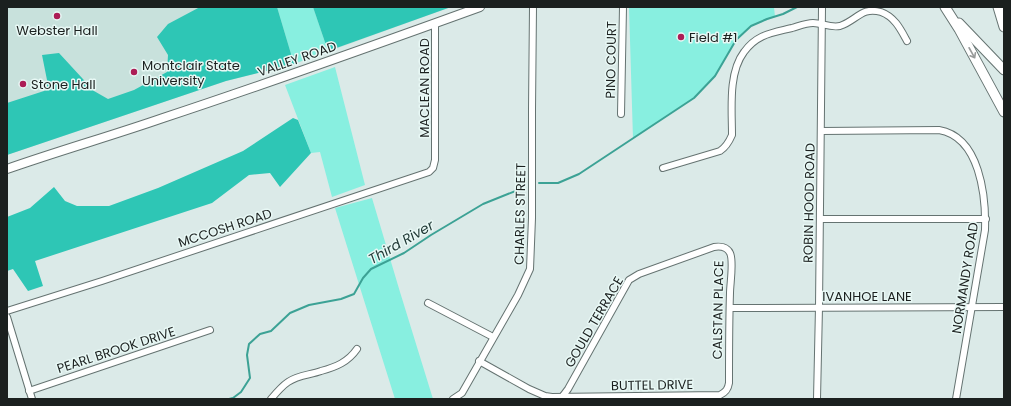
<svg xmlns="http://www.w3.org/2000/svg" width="1011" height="406" font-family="Poppins,sans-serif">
<rect width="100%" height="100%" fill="#dbeae8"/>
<path fill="#c8e1dc" d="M7,7H451L294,64L226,81L7,155Z"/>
<g fill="#88efe0">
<path d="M277,7H313L328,51L294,64Z"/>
<path d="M629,7H774L775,17L751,26L736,40L715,76L694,98L633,139Z"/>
<path d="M335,67L365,185L332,197L320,152L311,153L285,85Z"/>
<path d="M372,198L400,292L433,399H395L335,208Z"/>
</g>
<g fill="#2ec6b5">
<path d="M200,7L220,8L225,7H277L294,64L226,81L7,155V103L47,90V80L42,55L59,53L94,91L108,99L134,90L167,72L168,55L157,37L168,24Z"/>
<path d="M313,7H451L328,51Z"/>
<path d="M293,118L298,120L311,153L280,187L270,173L249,175L212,203L35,261L43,286L28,291L13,269L7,271V217L30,208L54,187L65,201L77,206H109L158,188L243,151Z"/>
</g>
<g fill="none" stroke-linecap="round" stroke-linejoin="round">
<g stroke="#3ca295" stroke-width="2">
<path d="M539,183H558L579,174L694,98L715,76L736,40L751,26L767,19L783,14L797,7"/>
<path d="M229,399L233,398L241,392L250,378L247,355L249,344L260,334L271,331L290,313L309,305L341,299L354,294L363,278L371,269L404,253L431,235L483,204L523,188"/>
</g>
<defs>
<g id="minor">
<path d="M621,114L623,7"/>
<path d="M821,131L939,130C980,137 986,196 985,230L956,399"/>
<path d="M663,168L720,151C726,147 729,142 732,135C732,110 728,73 744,52C757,34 772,33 792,28C799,26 806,23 813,23C822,23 830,28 840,26C856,21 862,6 881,12C895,17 901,30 907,41"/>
<path d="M820,219H986"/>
<path d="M428,303L493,337"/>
<path d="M730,308L1004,307"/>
<path d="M7,311L102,281L429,172L433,168L435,160V23"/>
<path d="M7,317L32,399"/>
<path d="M479,361L529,389L545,396L552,397L720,395C726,392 728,389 729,383C729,353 729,323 730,293C730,284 734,261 730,253C727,247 720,246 714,247L639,274L629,280L568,389L562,397"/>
<path d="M29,391L210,330"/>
<path d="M271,399C276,393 282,386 288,382C298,375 310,375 321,371C336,367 348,362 357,349"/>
<path d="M453,399L462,393L518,295L530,269L532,218V109L533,7"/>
<path d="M817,399L819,307L822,7"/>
</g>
<path id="major" d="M7,169C58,151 111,136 163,118C269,83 375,45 480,7"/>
<g id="highway">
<path d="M945,7L959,29L1004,112"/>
<path d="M998,7L1004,27"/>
<path d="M959,23L1004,70"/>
</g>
</defs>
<use href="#minor" stroke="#657371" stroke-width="8"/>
<use href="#major" stroke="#657371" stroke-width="10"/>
<use href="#highway" stroke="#657371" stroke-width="11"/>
<use href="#minor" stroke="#fff" stroke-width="6"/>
<use href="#major" stroke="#fff" stroke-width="8"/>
<use href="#highway" stroke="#fff" stroke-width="9"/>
</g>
<defs><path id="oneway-shaft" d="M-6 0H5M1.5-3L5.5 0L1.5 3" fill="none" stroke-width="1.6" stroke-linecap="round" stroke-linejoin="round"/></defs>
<use stroke="#989b9a" href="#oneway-shaft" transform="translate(972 53) rotate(61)"/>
<g fill="#ac1c55" stroke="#e8f8f5" stroke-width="1.5">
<circle cx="57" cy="16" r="4"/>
<circle cx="681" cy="37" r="4"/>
<circle cx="134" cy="72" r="4"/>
<circle cx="23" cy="84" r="4"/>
</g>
<g text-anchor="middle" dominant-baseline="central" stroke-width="3" stroke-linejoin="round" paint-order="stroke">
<g font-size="13" fill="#1b201f" stroke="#e8f8f5" text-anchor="start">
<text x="57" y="30" text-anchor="middle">Webster Hall</text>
<text x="689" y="37">Field #1</text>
<text x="142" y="65">Montclair State<tspan x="142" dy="15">University</tspan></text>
<text x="31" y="84">Stone Hall</text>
</g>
<g font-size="13" fill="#1b201f" stroke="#e8f8f5">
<text transform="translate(297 59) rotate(-19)">VALLEY ROAD</text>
<text transform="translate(611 60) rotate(-89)">PINO COURT</text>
<text transform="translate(424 88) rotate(-90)">MACLEAN ROAD</text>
<text transform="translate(809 203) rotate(-89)">ROBIN HOOD ROAD</text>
<text transform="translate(520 214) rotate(-89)">CHARLES STREET</text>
<text transform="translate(225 228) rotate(-18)">MCCOSH ROAD</text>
<text transform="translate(965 278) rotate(-81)">NORMANDY ROAD</text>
<text x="867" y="296">IVANHOE LANE</text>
<text transform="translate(718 310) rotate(-89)">CALSTAN PLACE</text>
<text transform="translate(594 322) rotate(-60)">GOULD TERRACE</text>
<text transform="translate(116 350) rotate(-18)">PEARL BROOK DRIVE</text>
<text transform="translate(652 385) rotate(-1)">BUTTEL DRIVE</text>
</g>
<g font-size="14" font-style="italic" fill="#1f3734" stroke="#e8f8f5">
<text transform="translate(401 242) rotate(-30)">Third River</text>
</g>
</g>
<rect width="1011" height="406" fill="none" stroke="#1b201f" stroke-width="16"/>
</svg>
